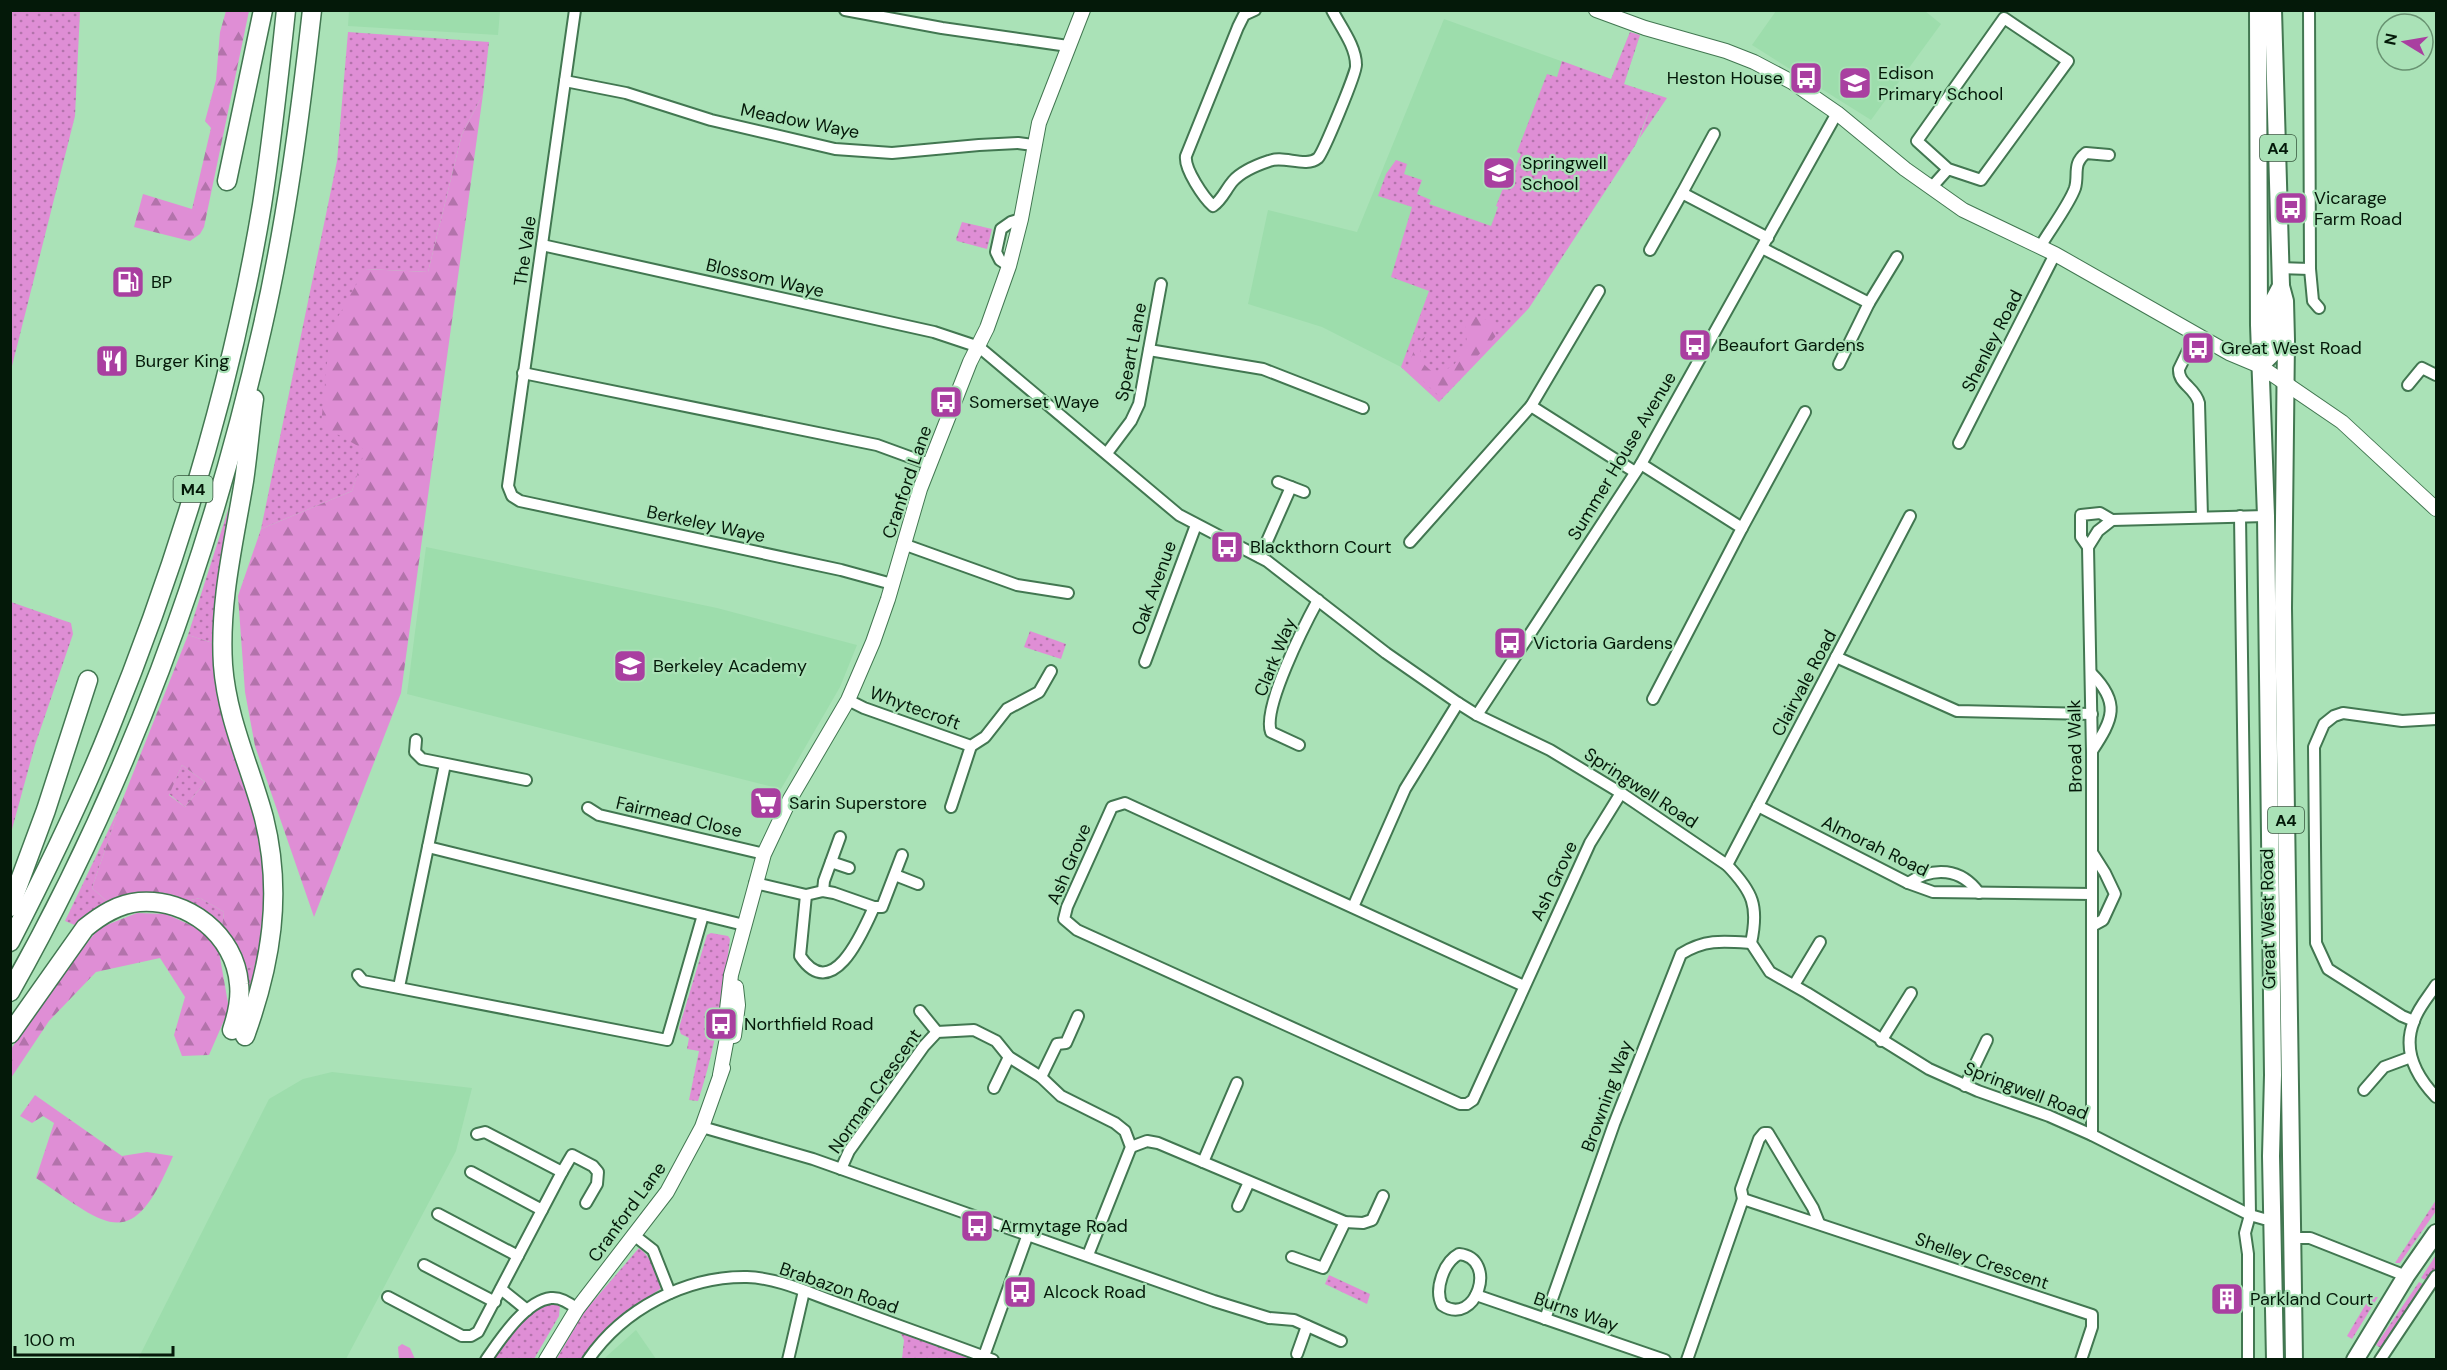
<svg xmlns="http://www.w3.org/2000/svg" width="2447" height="1370" font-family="'DM Sans',sans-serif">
<defs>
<pattern id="grass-dots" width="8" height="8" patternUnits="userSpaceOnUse" patternTransform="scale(1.5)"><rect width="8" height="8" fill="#df8ed5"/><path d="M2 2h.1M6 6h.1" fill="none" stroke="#b373ab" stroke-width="1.8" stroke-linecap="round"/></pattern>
<pattern id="forest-firs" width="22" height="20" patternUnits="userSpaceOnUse" patternTransform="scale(1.5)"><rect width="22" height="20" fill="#df8ed5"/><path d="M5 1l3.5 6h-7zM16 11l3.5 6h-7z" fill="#b373ab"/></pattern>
</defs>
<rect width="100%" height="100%" fill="#aae2b7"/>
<g fill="#9dddac">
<path d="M349,11V10L500,11L498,35L348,26Z"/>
<path d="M1776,11H1925L1941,24L1871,120L1752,45Z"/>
<path d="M1444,19L1611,79L1630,32L1640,35L1624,84L1655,95L1636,144L1439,402L1401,367L1322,327L1248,304L1268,210L1357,232Z"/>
<path d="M426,547L717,608L857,645L840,687L781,789L407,694Z"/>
<path d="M332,1072L472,1088L456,1151L346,1359H138L269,1099L303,1079Z"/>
<path d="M636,1330L656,1359H604L607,1356Z"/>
</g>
<g fill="url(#grass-dots)">
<path d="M11,10L80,11L75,116L11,370Z"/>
<path d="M348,32L489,42L483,94L462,134L428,272L365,269L366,450L352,491L261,529L337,161Z"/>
<path d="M1630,32L1640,35L1624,84L1667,98L1639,139L1652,103L1636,144L1529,308L1439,402L1401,367L1429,291L1391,277L1412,207L1378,196L1386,174L1396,160L1407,164L1404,174L1422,180L1417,194L1431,200L1429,204L1491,226L1498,207L1496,206L1511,168L1515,169L1521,154L1517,152L1547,74L1557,77L1562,61L1611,79Z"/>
<path d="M962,222L992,229L987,249L957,241L956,239Z"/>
<path d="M237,482L216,644L188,635Z"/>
<path d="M11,602L71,623L73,634L35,745L11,833Z"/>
<path d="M1030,631L1066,644L1061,659L1024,647Z"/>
<path d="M182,765L205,782L185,807L169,794Z"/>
<path d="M120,806L92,888L109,903L77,926L65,921Z"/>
<path d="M200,898L224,912L222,927L181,902Z"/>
<path d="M711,933L728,936L730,939C723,996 716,1047 698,1101L689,1100L699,1051L687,1049L689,1038L681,1034L679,1028L707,935Z"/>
<path d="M260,964L250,1008L242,969Z"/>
<path d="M2436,1200V1211L2400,1263H2395Z"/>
<path d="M639,1248C649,1255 661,1276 661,1288C653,1295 645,1298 636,1304C615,1319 598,1338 582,1359L556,1360L584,1312Z"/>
<path d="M2436,1255V1268L2428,1281L2421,1278Z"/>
<path d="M1329,1275L1370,1294L1367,1304L1325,1284Z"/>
<path d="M2419,1282L2424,1285L2381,1348L2376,1345Z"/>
<path d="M2370,1297H2378L2352,1339L2347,1336Z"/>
<path d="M555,1303L560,1305L559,1316L534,1359L492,1360C504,1339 529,1306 555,1303Z"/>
<path d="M900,1332L978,1359H902L904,1340Z"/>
</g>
<g fill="url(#forest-firs)" fill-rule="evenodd">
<path d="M226,11H249L204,227L200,234L190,241L134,227L143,194L192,209L211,128L205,121L216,80L220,32Z"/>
<path d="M483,94L401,693L314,917L255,746L245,692L238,596L261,529L352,491L365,450L321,425L330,331L365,269L428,272L462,134Z"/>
<path d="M1473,315L1492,322L1496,336L1440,397L1408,367L1417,342L1425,337C1416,357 1420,363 1437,375L1454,365L1467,344L1465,324Z"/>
<path d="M188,635L216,644L263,840L268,904L260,964L242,969L222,927L224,912L200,898L181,902L109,903L92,888L120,806ZM182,765L205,782L185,807L169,795Z"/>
<path d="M137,913L166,914L197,928L218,946L229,1009L209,1055L182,1056L174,1035L185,997L160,958L96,972L49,1021L11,1078V1049L57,980L99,928Z"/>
<path d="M35,1095L122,1156L147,1152L173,1156C131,1256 108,1226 36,1178L54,1123L43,1116L32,1123L20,1116Z"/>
</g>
<path fill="#df8ed5" d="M402,1344L410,1348L415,1359H399L398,1347Z"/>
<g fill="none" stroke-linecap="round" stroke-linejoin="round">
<defs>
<g id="minor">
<path d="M575,10L508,486L512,496L520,501L841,570L892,584"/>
<path d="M845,10L942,28L1068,46"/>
<path d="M1255,10L1244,15L1238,27L1186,156C1184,169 1204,198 1213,206C1222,200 1226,189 1233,181C1241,172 1257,165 1269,161C1283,155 1306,168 1318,158C1323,153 1357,72 1356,65C1356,46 1340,26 1332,10"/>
<path d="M2309,10L2310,269L2313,301L2319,308"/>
<path d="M565,81L626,93L711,120L835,149L892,153L979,145L1018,143L1033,145"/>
<path d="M1931,188L1948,169L1917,141L2004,18L2068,61L1981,180L1948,169"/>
<path d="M1682,193L1714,134"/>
<path d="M542,245L934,332L979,347L1179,515L1267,561L1386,653L1458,703L1477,715L1550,750L1621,793L1727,865C1753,892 1759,906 1751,943L1770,972L1807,993L1929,1069L1978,1091L2049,1116L2092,1135L2250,1215L2264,1219L2272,1218"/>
<path d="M2040,247C2049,231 2069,205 2075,188C2079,174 2072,164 2086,153L2109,155"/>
<path d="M1762,248L1869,303L1897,257"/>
<path d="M1650,250L1682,193L1768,238"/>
<path d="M1009,266L1000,260L996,252L1001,229L1011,222L1021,219"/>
<path d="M2282,268L2310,269"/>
<path d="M2196,334L2179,369C2178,384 2195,387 2199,403L2202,517"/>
<path d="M1149,350L1263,369L1363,408"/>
<path d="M1839,364L1869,303"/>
<path d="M523,373L877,445L929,464"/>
<path d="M2408,385L2422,368L2436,375"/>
<path d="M1531,406L1599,291"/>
<path d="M1959,443L2055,254"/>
<path d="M1107,453L1131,421L1139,404L1161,284"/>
<path d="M1641,464L1742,528L1653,699"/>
<path d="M1278,482L1304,492"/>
<path d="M2240,516L2250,1215L2245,1233L2248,1254V1360"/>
<path d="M1742,528L1805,412"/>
<path d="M1410,542L1531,406L1635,472"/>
<path d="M903,544L1017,585L1068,593"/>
<path d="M2088,547L2081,537V515L2100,513L2112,520"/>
<path d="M1260,557L1291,487"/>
<path d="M1836,657L1957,711L2092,714"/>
<path d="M1145,662L1196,525"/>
<path d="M2091,673C2121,703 2113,719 2092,751"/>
<path d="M848,700L864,708L971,746L985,737L1007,709L1039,692L1051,671"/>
<path d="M1477,715L1641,464L1837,113"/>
<path d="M416,740L415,752L422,759L526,780"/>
<path d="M1299,745L1271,732C1262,708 1305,624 1318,600"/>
<path d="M445,764L428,847L744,925"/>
<path d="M1758,806L1908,883L1933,892L2092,894"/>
<path d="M951,807L971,746"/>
<path d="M588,808L599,815L764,854"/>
<path d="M831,862L849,868"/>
<path d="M1727,865L1910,516"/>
<path d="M895,875L918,884"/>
<path d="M755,883L806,895L823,891L834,893L874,907H882L902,855"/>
<path d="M1908,883C1934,866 1961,868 1979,893"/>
<path d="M823,891L824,881L840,837"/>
<path d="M806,895L800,956C832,1004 862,934 874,907"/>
<path d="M1353,907L1405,789L1458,703"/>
<path d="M2092,926L2103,920L2115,894L2105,873L2093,854"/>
<path d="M358,975L363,981L667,1040L703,915"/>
<path d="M1794,985L1820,942"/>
<path d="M2436,985C2429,996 2418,1008 2414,1021C2402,1050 2416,1076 2436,1097"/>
<path d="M1524,986L1125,803L1112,807L1067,907L1064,919L1077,930L1460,1104H1467L1473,1100L1590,843L1621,793"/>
<path d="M399,987L428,847"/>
<path d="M920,1011L937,1032"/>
<path d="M2414,1021L2402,1016L2328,969L2316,943L2314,747L2324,724L2334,716L2343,713L2402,721L2436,719"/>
<path d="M1881,1041L1911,993"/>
<path d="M1041,1077L1057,1044L1066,1043L1078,1016"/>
<path d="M1965,1086L1987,1040"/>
<path d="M994,1088L1009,1057"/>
<path d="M2364,1090L2384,1067L2411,1057"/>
<path d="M702,1127L813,1159L1214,1301L1269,1318L1294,1320L1341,1341"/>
<path d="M2092,1135V752L2088,547L2098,531L2112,520L2266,516"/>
<path d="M1131,1147L1147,1141L1158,1143L1345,1222L1363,1223L1372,1220L1383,1196"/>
<path d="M1203,1162L1237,1083"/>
<path d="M841,1169L849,1151L924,1046L937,1032L974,1030L996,1041L1009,1057L1041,1077L1061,1096L1115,1123L1125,1131L1131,1147L1088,1255"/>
<path d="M471,1172L542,1210"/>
<path d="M562,1172L572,1155L593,1166L598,1172L597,1184L586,1203"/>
<path d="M1743,1199L1741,1189L1759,1139L1764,1133H1768L1813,1208L1819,1223"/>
<path d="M1238,1206L1249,1182"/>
<path d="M438,1214L518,1256"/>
<path d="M635,1236L653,1250L670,1293"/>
<path d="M2292,1238H2310L2406,1276"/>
<path d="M1459,1254C1499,1258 1476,1328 1442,1305C1434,1289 1444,1262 1459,1254Z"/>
<path d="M1292,1257L1323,1268L1345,1222"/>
<path d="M424,1265L495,1302"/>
<path d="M501,1289L527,1310"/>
<path d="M1476,1295L1665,1360"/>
<path d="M388,1297L462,1336H471L478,1332L562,1172L485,1132L477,1134"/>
<path d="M1545,1319L1614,1124L1681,954C1705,939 1723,941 1751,943"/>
<path d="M1297,1354L1307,1326"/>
<path d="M984,1356L1028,1234"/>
<path d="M486,1360C500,1340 525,1301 551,1298C560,1297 571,1304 577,1309"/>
<path d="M588,1360C623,1309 686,1276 747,1277C780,1278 813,1295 843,1305C893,1324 943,1341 993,1360"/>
<path d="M788,1360L804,1291"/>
<path d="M1687,1360L1743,1199L2092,1315V1327L2081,1360"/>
<path d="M2380,1360L2436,1276"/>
</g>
<g id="tertiary">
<path d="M1596,10L1645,28L1726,51L1754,62L1792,82L1837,113L1905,169L1963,210L2055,254L2229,353L2260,366L2342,422L2436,509"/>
<path d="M734,1036L738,1005L736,987"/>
<path d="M720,1075L729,1027L726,1018L731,975L764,854L790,799L848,700L873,642L888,599L920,489L970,362L987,328L1009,266L1021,219L1039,123L1083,10"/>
<path d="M546,1360L577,1309L667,1192L702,1127L723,1068"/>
</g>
<path id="primary" d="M2355,1360L2406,1276L2436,1233"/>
<g id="trunk">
<path d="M2258,10L2259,325L2266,516L2273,1075L2271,1156L2275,1360"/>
<path d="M2273,10L2281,286L2285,301L2286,340L2283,608L2294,1360"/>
<path d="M2260,366L2273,353V301L2281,286"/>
</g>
<g id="motorway">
<path d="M227,181L263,10"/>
<path d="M10,907L46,810L88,680"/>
<path d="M10,942C46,872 81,801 110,728C178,561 232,384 262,205C272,141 279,76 286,10"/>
<path d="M10,992C126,787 210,559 262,329C286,224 300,117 312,10"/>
<path d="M10,1034L85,928C101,915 118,904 139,902C188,898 235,935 239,984C241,1000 237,1015 232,1030"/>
<path d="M245,1036C271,964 283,894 264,818C250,766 227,719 223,665C219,602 234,542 244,481C248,454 250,426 254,399"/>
</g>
</defs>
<use href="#minor" stroke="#427751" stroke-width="14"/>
<use href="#tertiary" stroke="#427751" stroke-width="16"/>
<use href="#primary" stroke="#427751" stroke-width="20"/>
<use href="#trunk" stroke="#427751" stroke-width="20"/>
<use href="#motorway" stroke="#427751" stroke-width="21"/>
<use href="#minor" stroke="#fff" stroke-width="10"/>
<use href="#tertiary" stroke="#fff" stroke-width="14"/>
<use href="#primary" stroke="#fff" stroke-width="16"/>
<use href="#trunk" stroke="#fff" stroke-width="16"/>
<use href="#motorway" stroke="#fff" stroke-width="18"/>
</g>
<defs>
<symbol id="bus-square" viewBox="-11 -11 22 22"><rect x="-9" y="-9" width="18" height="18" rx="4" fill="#a93fa0" stroke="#aae2b7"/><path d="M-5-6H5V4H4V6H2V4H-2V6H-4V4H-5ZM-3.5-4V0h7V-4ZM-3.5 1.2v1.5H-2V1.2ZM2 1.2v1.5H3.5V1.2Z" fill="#fff"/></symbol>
<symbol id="school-square" viewBox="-11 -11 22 22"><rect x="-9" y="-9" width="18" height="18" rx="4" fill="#a93fa0" stroke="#aae2b7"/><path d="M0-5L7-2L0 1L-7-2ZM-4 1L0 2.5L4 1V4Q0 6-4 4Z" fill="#fff"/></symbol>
<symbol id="fuel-square" viewBox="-11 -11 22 22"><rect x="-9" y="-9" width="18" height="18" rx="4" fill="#a93fa0" stroke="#aae2b7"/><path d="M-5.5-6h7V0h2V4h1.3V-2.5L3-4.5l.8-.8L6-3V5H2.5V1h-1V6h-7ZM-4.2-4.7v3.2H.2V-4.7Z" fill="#fff"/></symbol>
<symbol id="restaurant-square" viewBox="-11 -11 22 22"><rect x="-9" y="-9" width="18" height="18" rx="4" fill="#a93fa0" stroke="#aae2b7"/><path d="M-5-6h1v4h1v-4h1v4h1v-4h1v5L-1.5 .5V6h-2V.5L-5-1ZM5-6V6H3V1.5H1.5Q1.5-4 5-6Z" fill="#fff"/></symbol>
<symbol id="supermarket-square" viewBox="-11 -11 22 22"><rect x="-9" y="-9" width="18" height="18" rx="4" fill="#a93fa0" stroke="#aae2b7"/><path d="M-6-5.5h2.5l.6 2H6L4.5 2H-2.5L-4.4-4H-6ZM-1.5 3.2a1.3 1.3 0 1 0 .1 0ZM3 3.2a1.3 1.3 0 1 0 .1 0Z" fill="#fff"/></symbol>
<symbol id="building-square" viewBox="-11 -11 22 22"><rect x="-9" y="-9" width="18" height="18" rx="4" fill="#a93fa0" stroke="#aae2b7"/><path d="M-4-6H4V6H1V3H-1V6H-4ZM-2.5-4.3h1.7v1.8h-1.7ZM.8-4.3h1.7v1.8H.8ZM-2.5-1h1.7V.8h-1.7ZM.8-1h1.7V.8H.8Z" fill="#fff"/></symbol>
</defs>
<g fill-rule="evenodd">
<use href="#bus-square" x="1787" y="59" width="38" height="38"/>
<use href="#school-square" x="1836" y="64" width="38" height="38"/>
<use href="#school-square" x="1480" y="154" width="38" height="38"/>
<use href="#bus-square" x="2272" y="189" width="38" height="38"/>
<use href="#fuel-square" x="109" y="263" width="38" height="38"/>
<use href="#bus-square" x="1676" y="326" width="38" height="38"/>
<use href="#bus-square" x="2179" y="329" width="38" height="38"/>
<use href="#restaurant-square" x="93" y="342" width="38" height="38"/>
<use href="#bus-square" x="927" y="383" width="38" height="38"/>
<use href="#bus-square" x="1208" y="528" width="38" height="38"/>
<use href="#bus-square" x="1491" y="624" width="38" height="38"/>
<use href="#school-square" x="611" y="647" width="38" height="38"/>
<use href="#supermarket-square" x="747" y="784" width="38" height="38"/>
<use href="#bus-square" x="702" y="1005" width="38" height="38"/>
<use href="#bus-square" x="958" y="1207" width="38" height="38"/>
<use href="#bus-square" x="1001" y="1273" width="38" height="38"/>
<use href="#building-square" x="2208" y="1280" width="38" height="38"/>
</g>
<g text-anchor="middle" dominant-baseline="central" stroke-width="4.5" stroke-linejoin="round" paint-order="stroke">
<g fill="#aae2b7" stroke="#36553d" stroke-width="1.5">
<rect x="2260" y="135" width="36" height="26" rx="4.5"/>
<rect x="173.5" y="476" width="39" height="26" rx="4.5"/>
<rect x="2268" y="807" width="36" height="26" rx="4.5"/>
</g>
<g font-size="16" font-weight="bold" fill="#041909">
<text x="2278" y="148">A4</text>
<text x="193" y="489">M4</text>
<text x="2286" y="820">A4</text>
</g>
<g font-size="18" fill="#041909" stroke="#aae2b7" text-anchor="start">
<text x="1878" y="73">Edison<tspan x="1878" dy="21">Primary School</tspan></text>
<text x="1783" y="78" text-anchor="end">Heston House</text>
<text x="1522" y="163">Springwell<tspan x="1522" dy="21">School</tspan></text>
<text x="2314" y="198">Vicarage<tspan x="2314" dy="21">Farm Road</tspan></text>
<text x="151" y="282">BP</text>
<text x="1718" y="345">Beaufort Gardens</text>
<text x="2221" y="348">Great West Road</text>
<text x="135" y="361">Burger King</text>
<text x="969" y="402">Somerset Waye</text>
<text x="1250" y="547">Blackthorn Court</text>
<text x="1533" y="643">Victoria Gardens</text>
<text x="653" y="666">Berkeley Academy</text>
<text x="789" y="803">Sarin Superstore</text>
<text x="744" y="1024">Northfield Road</text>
<text x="1000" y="1226">Armytage Road</text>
<text x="1043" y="1292">Alcock Road</text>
<text x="2250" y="1299">Parkland Court</text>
</g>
<g font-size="18" fill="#041909" stroke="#aae2b7">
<text transform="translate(800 121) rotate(11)">Meadow Waye</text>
<text transform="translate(525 251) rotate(-82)">The Vale</text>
<text transform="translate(765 278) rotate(13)">Blossom Waye</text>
<text transform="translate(1992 341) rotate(-63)">Shenley Road</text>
<text transform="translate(1131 352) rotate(-79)">Speart Lane</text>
<text transform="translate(1622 456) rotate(-59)">Summer House Avenue</text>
<text transform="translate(907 482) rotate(-71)">Cranford Lane</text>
<text transform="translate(706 524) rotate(12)">Berkeley Waye</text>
<text transform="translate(1154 588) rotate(-70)">Oak Avenue</text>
<text transform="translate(1275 657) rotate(-68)">Clark Way</text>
<text transform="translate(1804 683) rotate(-62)">Clairvale Road</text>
<text transform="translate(915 708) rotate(20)">Whytecroft</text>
<text transform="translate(2075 746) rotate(-91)">Broad Walk</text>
<text transform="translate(1641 788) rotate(33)">Springwell Road</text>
<text transform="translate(679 817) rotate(13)">Fairmead Close</text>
<text transform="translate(1875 846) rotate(26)">Almorah Road</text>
<text transform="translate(1069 864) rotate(-67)">Ash Grove</text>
<text transform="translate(1554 881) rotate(-65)">Ash Grove</text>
<text transform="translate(2268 919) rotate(-91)">Great West Road</text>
<text transform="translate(875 1091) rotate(-55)">Norman Crescent</text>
<text transform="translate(2026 1091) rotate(21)">Springwell Road</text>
<text transform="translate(1607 1096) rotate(-70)">Browning Way</text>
<text transform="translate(627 1212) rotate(-54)">Cranford Lane</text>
<text transform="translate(1982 1261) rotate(19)">Shelley Crescent</text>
<text transform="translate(839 1288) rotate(19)">Brabazon Road</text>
<text transform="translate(1576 1312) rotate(19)">Burns Way</text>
</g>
</g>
<rect width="2447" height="1370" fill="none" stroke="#041909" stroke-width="24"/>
<g transform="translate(2405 42) rotate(281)"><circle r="28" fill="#aae2b7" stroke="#689271" stroke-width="1.5"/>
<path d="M0-4.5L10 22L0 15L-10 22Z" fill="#a93fa0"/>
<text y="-9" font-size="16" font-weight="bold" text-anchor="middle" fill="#041909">N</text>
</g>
<path d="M15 1346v9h158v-9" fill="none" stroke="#041909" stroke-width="3"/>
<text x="24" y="1346" font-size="18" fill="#041909" stroke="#aae2b7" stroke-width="4.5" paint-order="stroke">100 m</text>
</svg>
